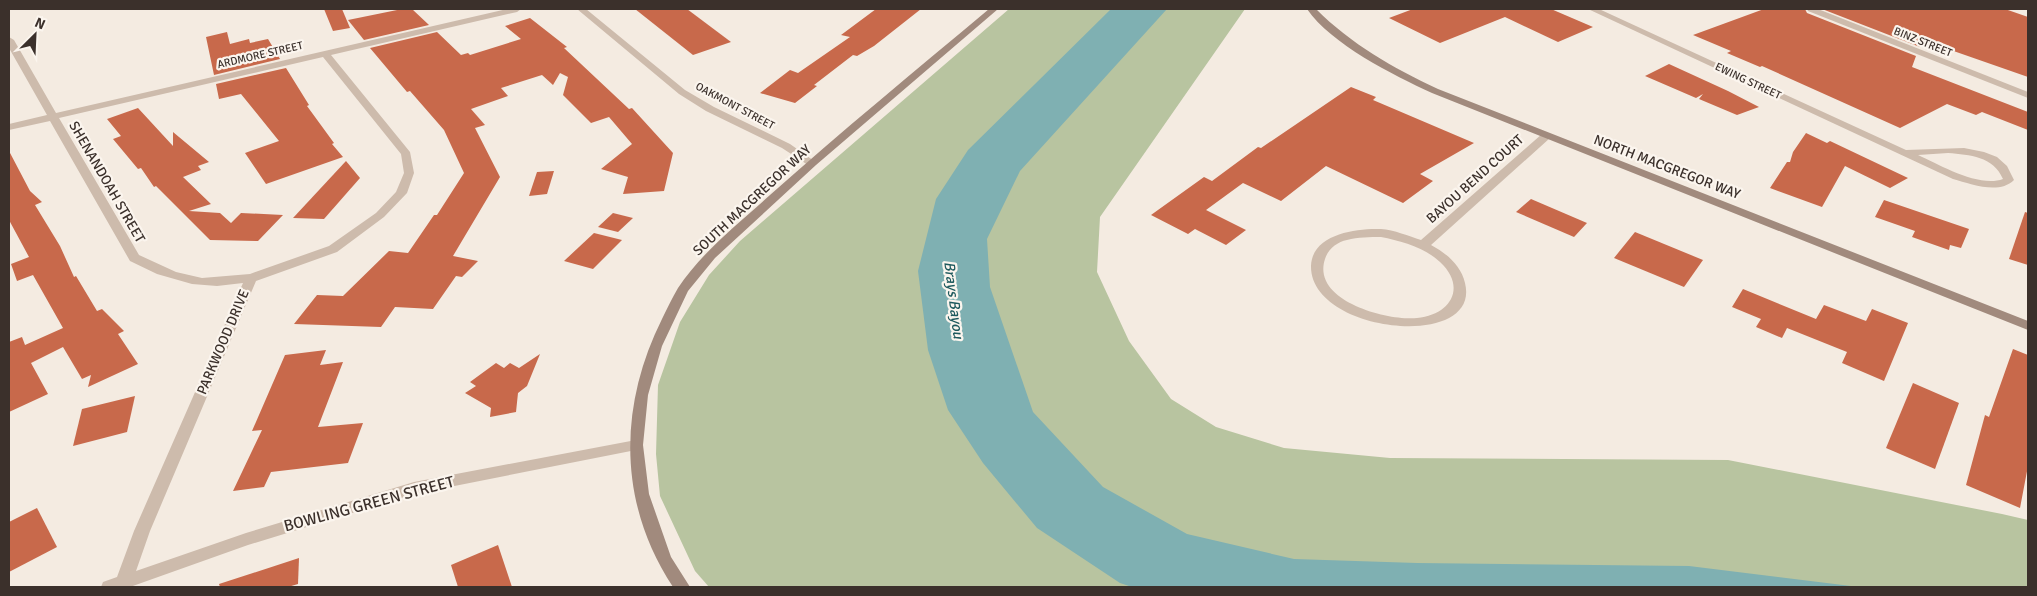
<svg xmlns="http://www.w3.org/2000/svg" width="2037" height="596" font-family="Signika,sans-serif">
<rect width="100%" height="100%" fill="#f4ebe1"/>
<path fill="#b8c4a0" d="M1009,9H1245L1100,217L1097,272L1129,341L1171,399L1216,427L1284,448L1390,458L1728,460L2002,514L2028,520V587H709L695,571L660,496L656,454L658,385L680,322L709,275L740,241Z"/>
<path fill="#7fb0b2" d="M1111,9H1167L1020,171L987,239L990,287L1033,412L1103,487L1187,534L1294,559L1417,563L1689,566L1859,587H1132L1120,583L1037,528L983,463L948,410L928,350L918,271L936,199L968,150Z"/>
<g fill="#c8694b">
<path d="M324,9H342L350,28L333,31Z"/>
<path d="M402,9H412L429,25L364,40L348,20Z"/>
<path d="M635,9H687L731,42L693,55Z"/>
<path d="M876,9H921L874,46L857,56L853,55L814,85L817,86L795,103L760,93L790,70L798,73L850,37L841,35Z"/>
<path d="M1413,9H1551L1593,27L1558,42L1505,17L1440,43L1389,18Z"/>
<path d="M1764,9H1805L1807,13L1916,56L1912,67L2028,112V130L1982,112L1976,115L1947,104L1900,128L1762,66L1760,67L1727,53L1731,51L1693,35Z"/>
<path d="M1822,9H2005L2028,17V77L1922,40L1920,47Z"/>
<path d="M530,18L567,47L564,48L629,109L632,108L673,153L664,191L623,194L628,177L601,169L632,144L609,117L591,123L563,95L568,77L560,73L553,85L542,75L501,88L508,96L471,109L485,125L475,128L500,177L453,256L478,261L462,277L456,276L433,309L395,307L381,327L294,324L317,295L343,296L389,251L408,253L434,215H437L464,173L444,130L410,91L407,92L370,48L437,32L461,55L468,53L470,55L521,39L505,26Z"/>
<path d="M227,32L230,44L249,39L250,43L268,39L280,59L214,75L206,37Z"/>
<path d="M1669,64L1728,91L1759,107L1737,115L1699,99L1703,94L1696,98L1645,76Z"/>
<path d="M286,68L309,105L307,106L334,143L332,144L343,157L266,184L245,153L279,141L241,94L219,99L216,84Z"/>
<path d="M1351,87L1376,97L1373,100L1474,143L1420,174L1433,181L1403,203L1326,166L1281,201L1243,183L1206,210L1246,230L1226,245L1195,229L1188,234L1151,215L1204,177L1212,181L1258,147L1261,148Z"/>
<path d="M138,108L173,146V132L209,162L198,166L201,170L183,177L211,204L189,211L220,213L231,223L241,213L283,215L258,241L210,240L156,186L154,187L141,168L138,169L113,139L121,136L107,119Z"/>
<path d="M1806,133L1827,143L1830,141L1908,178L1890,188L1845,166L1822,207L1770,188L1787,162H1790L1793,152Z"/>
<path d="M9,151L30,191L42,202L35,205L60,246L74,277L76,276L97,311L102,309L124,331L118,334L138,364L88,387L91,375L82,379L63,347L31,363L48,394L9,412V342L22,337L25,345L63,328L33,275L17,281L11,264L29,257L9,220Z"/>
<path d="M346,161L360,178L324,219L293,218Z"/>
<path d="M554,171L547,194L529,196L537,172Z"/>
<path d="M1531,199L1587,223L1574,237L1516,212Z"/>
<path d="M1884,200L1969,229L1961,248L1950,245L1949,250L1912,237L1915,231L1875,217Z"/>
<path d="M2025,212L2028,213V265L2009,259Z"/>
<path d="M613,213L633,218L618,232L598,227Z"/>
<path d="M1635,232L1703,260L1684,287L1614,258Z"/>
<path d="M594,233L622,240L593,269L564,261Z"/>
<path d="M1743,289L1816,319L1824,305L1866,321L1872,309L1908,323L1884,381L1842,363L1847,352L1787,328L1782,338L1756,327L1761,319L1732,307Z"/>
<path d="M2013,349L2028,355V466L2020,508L1966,485L1985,415L1989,417Z"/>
<path d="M326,350L320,365L343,362L318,427L363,423L348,463L271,472L264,487L233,491L262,430L252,431L285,355Z"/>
<path d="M540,354L527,386L518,393L516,412L490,417L491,408L465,393L476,386L470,382L496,363L504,368L510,363L519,368Z"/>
<path d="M1913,383L1959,403L1935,469L1886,448Z"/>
<path d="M135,396L127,432L73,446L82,409Z"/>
<path d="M37,508L57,547L9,572V522Z"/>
<path d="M498,545L512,587H458L451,565Z"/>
<path d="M299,558L298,584L288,587H220L219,584Z"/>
</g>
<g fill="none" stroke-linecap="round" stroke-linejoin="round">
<g fill="#cdbbac" fill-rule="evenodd">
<path d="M507,9H521L517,12L331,55L410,152L414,173L407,193L384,217L337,252L256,281L150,531L136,571L246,533L414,482L636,440L641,441L643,445L641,449L414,494L248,545L130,587H101L103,582L117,577L134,531L243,283L217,286L192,284L157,274L130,261L50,121L9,130V124L47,115L9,48V37L14,40L56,113ZM323,57L401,154L404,173L396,192L376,213L329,246L250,274L202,278L176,272L139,255L59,118Z"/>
<path d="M577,9H586L685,90L714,107L790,144L817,163L812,166L808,165L782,148L706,111L679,94Z"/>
<path d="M1588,9H1599L1906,150L1964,148L1984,152L1997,157L2007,166L2014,180C1999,195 1971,184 1953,179ZM1948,153C1970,155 1993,156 2003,179C1979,188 1940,165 1918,155Z"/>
<path d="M1807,9H1818L2028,92V98L1808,11Z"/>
<path d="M1546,133L1550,134L1551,136L1550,138L1431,245C1446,253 1461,265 1465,283C1482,351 1310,334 1311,266C1312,234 1356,228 1381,229C1394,230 1409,236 1421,240L1542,134ZM1381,237C1401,241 1424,247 1440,262C1467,287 1451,315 1417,318C1388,321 1311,301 1325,259C1328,249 1337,242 1347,240C1358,237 1370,237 1381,237Z"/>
</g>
<g fill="#a18a7d" fill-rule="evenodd">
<path d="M989,9H998L816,165L715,258L688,291L662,346L648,395L643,445L649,494L671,557L690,587H673C618,504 618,407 662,319C667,309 672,298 678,288C702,252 738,224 770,195C842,131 916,70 989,9Z"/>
<path d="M1307,9H1316C1351,44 1393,68 1438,89L2028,321V330L1432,93C1393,75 1331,44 1307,9Z"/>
</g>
</g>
<g text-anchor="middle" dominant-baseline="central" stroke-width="4.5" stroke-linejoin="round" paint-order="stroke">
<g font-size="11" fill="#3b302b" stroke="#fbf5ee">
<text transform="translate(1923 42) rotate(22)">BINZ STREET</text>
<text transform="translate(260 55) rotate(-13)">ARDMORE STREET</text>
<text transform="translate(1748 81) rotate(25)">EWING STREET</text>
<text transform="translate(735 106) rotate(28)">OAKMONT STREET</text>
</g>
<g font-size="14" fill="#3b302b" stroke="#fbf5ee">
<text transform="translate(1667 167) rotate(21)">NORTH MACGREGOR WAY</text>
<text transform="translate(1475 179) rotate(-42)">BAYOU BEND COURT</text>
<text transform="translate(107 182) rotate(60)">SHENANDOAH STREET</text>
<text transform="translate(752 200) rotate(-43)">SOUTH MACGREGOR WAY</text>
<text transform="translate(223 342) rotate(-67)">PARKWOOD DRIVE</text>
</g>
<g font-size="15" font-style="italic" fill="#1f5a5e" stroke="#fbf5ee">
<text transform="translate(954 300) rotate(83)">Brays Bayou</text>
</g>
<g font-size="16" fill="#3b302b" stroke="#fbf5ee">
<text transform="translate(369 504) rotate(-15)">BOWLING GREEN STREET</text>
</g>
</g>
<rect width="2037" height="596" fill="none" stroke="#3b302b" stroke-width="20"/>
<g transform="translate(35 35) rotate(24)" stroke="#fbf5ee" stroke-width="4" paint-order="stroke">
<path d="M0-4L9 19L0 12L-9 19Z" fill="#3b302b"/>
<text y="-8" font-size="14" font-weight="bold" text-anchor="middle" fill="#3b302b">N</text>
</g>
</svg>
